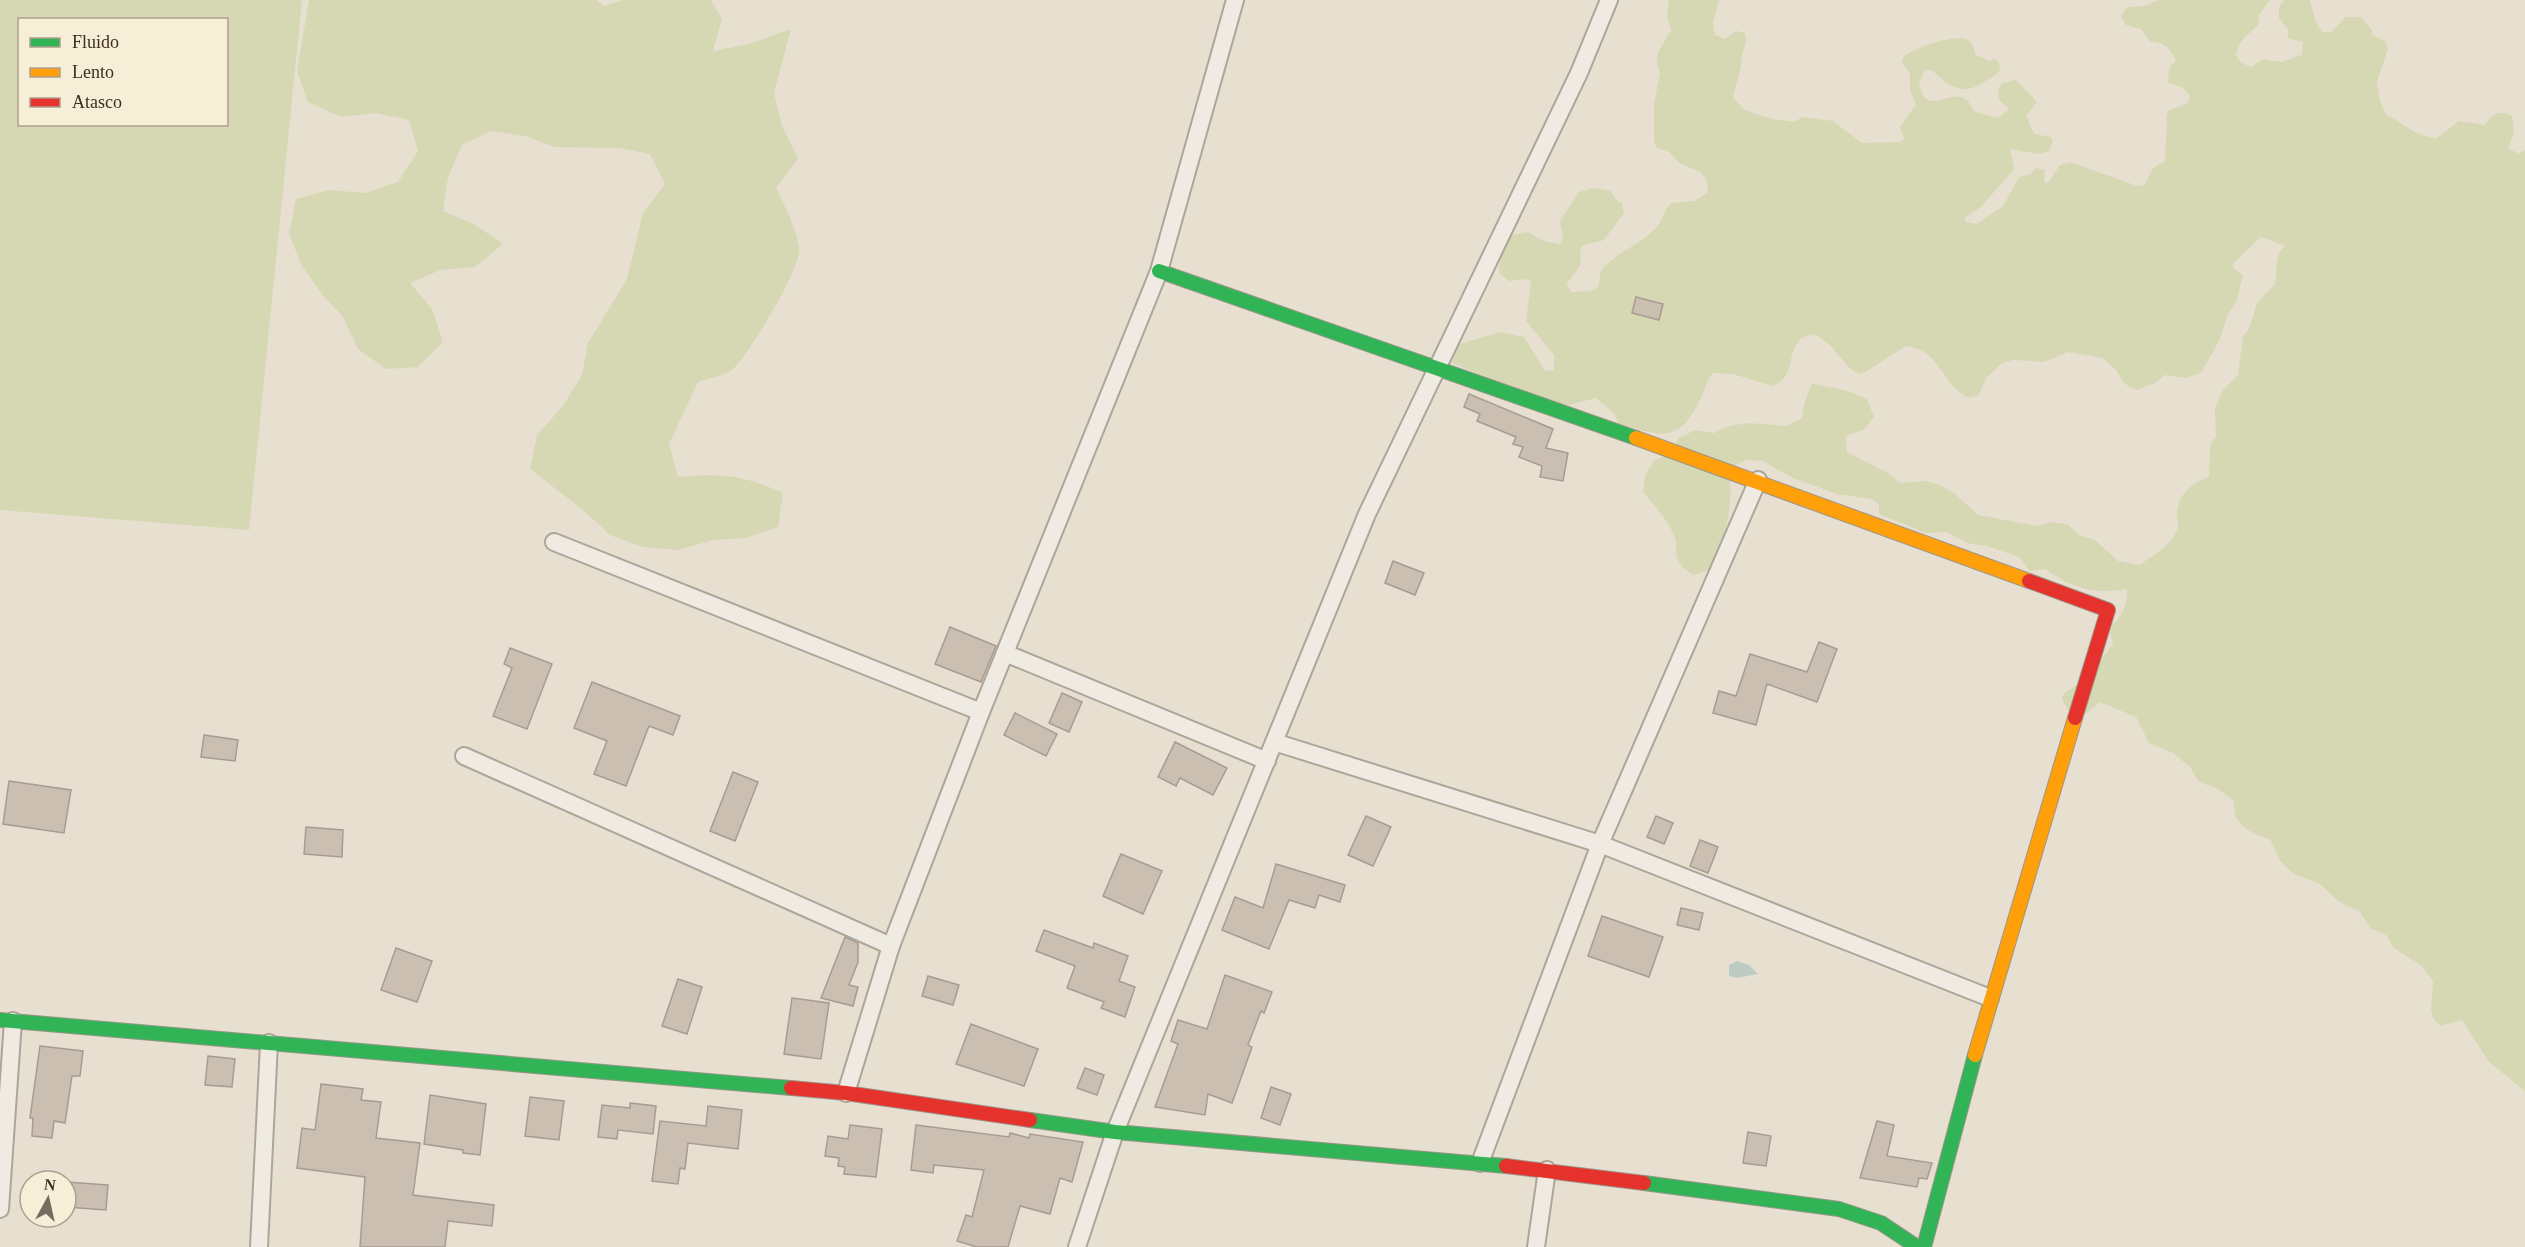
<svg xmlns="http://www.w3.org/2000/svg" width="2525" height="1247" font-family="Georgia,serif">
<rect width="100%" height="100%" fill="#e7e0d1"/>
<g fill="#d6d7b3" fill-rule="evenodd">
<path d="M0,0H302L249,530L0,510ZM20,20H226V124H20Z"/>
<path d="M309,0H596L604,6L623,0H711L722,19L713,51L749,44L791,29L774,93L782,126L798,159L776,188C785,207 796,227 799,248C802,267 748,356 733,369C725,376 708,378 698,382L669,444L678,477C723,473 742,475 783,493L778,527L746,538L713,540L678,550L643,547L610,535L583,510L530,469L537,435L563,406L582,375L588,343L627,279L643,213L665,184L650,154L619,148L555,147L525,136L491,131L462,145L448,177L443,211L474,224L503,244L475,267L440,270L410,283L432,309L443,342L418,367L386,369L358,349L343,317L321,293L302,266L289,234L296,199L329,190L365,193L398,182L418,151L409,120L375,113L341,117L308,102L297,71Z"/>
<path d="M1669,0H1719L1713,22L1715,35L1725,39L1736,31L1745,33C1748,44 1743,47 1742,56C1741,74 1736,82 1733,98L1745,110L1768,118L1793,122L1803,117L1825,120L1833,121L1862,143L1901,142L1904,138L1900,127L1916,104L1910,91V74L1902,62L1903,58C1911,48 1953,35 1966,39C1973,42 1973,49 1976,55L1989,61L1996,59L2001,67C1998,76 1992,76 1984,82C1962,97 1948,86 1932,70H1925L1919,82C1926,121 1949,86 1967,100C1970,103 1972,109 1975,112L1998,118L2009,109L1999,99L1998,89L2002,83L2016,80L2037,102L2026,116L2034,134L2051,137L2053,141L2049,151L2039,154L2010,149L2014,169L1981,207L1965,217L1966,222L1977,224L2003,206L2019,177L2031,174L2036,168L2045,170L2044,181L2047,184L2060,165L2070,162L2137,186L2144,185L2153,168L2165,161L2167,115L2169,110L2188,103L2190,96L2182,87L2168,83L2169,68L2176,60C2169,48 2165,42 2150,42L2141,29L2126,25L2121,16L2127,7L2145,6L2158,0H2270L2259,15L2258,25C2247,36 2240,38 2236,55L2240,62L2251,67L2263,59L2281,62L2302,55L2303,42L2288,38V29L2279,18V7L2284,0H2310L2316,23L2322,32H2331L2346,17H2361L2372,30V35L2385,41L2388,49L2377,82L2380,102L2386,115C2404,123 2417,138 2437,138L2459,121L2485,125C2491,114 2500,109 2512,116L2514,133L2508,148L2519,154L2525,150V1091L2489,1062L2462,1020L2440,1026L2433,1018L2431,1009L2433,981L2422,966L2394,948L2386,935L2370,928L2360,912L2338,901L2320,884L2294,874L2280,861L2270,839C2256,835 2240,829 2235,814C2233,808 2236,805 2233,800L2216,788L2199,782L2191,768L2173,753L2149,743L2136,717L2100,702L2083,716L2068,710L2062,699L2064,693C2084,683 2099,662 2113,644C2107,625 2113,627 2122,613C2126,606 2127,597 2127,589C2095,595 2071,588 2045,569L2030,571L2019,557L1987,546L1967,543L1947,532L1926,533L1879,514V504L1871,499L1837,494L1793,478L1763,461L1745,460L1731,468C1729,479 1731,490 1730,501C1729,524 1721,551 1709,570L1693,575C1666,557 1683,551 1672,531C1665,516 1653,505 1643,492L1645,475L1654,461L1670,453L1679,438L1695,430L1714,433L1729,426L1748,423L1786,426L1802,418L1805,401L1812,384C1832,387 1849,390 1867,399L1874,417L1863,430L1846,436L1847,452L1886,472L1901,483L1925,481L1938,484L1954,493L1978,515L2037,526L2050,522L2067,524L2080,536L2094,539L2118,561L2139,565C2153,556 2173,545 2178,527C2179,522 2177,517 2177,512C2179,492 2193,484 2209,476L2210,445L2216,437L2215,408L2223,390L2238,375L2243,336L2249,329L2257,303L2275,284C2278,268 2273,257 2285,246L2261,237L2234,263L2233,268L2243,275L2236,303L2228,314L2220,339L2201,373L2185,378L2165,375L2155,383L2137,390L2125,384L2115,369L2103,358L2068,352L2044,362L2013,360L2002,363L1987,377L1978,396L1969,398C1940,385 1943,351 1906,346L1862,374C1843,371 1838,344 1813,334C1781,339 1801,377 1772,386L1733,374L1713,373C1707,380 1705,389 1701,398C1678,445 1663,436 1619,424L1614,413L1596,398L1561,407L1452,363L1456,345L1501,332L1524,337L1545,371L1554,370V355L1526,321L1531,281L1524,279L1509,281L1499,273L1501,244L1509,235L1528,232L1543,241L1560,244L1563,236L1560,221L1579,192L1594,188L1611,191L1616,200L1622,203L1624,213L1604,240L1581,246L1580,266L1566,285L1572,292C1578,292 1591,291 1595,289C1602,285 1598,274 1603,268C1620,250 1638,246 1655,229C1663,221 1664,211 1671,203L1695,201L1708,192L1707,181L1700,172L1679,163L1669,152L1657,148L1654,142V104L1660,72L1657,64L1658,52L1671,30L1667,18Z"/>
</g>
<path fill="#bcccc2" d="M1737,961L1749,965L1758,974L1737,978L1729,976V965Z"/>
<g fill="#cbbfb2" stroke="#a89c90" stroke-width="1.5">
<path d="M1636,297L1663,304L1659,320L1632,313Z"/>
<path d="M1469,394L1553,429L1546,448L1568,453L1563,481L1540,477L1542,466L1519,457L1523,447L1513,444L1516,437L1477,421L1480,414L1464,407Z"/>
<path d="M1393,561L1424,573L1415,595L1385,583Z"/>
<path d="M950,627L996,646L981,682L935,664Z"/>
<path d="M1819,642L1837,649L1817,702L1767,684L1756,725L1713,713L1719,691L1736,696L1750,654L1807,672Z"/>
<path d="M510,648L552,664L527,729L493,716L512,668L504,664Z"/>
<path d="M592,682L680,716L673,735L649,726L626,786L594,774L607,741L574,728Z"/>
<path d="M1062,693L1082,702L1069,732L1049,723Z"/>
<path d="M1015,713L1057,734L1046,756L1004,735Z"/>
<path d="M204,735L238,740L235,761L201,757Z"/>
<path d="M1175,742L1227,768L1213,795L1180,778L1176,786L1158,777Z"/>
<path d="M733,772L758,782L735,841L710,831Z"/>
<path d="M9,781L71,790L64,833L3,824Z"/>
<path d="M1366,816L1391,827L1373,866L1348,855Z"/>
<path d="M1656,816L1673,823L1664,844L1647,837Z"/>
<path d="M306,827L343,830L342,857L304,854Z"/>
<path d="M1700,840L1718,847L1708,873L1690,866Z"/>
<path d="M1121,854L1162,871L1143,914L1103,896Z"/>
<path d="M1276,864L1345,885L1340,902L1319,895L1315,908L1289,900L1269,949L1222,930L1235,897L1263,908Z"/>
<path d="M1681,908L1703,913L1699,930L1677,925Z"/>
<path d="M1602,916L1663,937L1649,977L1588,956Z"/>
<path d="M1044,930L1093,948L1094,943L1128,956L1119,981L1135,987L1125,1017L1101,1008L1104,1002L1067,988L1075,966L1036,951Z"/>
<path d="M845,937L858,943V962L849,985L858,987L853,1006L821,998Z"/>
<path d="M396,948L432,961L417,1002L381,990Z"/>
<path d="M1225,975L1272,992L1264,1013L1261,1011L1248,1045L1252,1047L1232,1103L1208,1094L1205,1115L1155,1107L1178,1044L1171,1041L1178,1020L1207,1029Z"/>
<path d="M928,976L959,985L953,1005L922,996Z"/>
<path d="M678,979L702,987L687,1034L662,1026Z"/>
<path d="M792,998L829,1003L821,1059L784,1054Z"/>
<path d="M971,1024L1038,1049L1024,1086L956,1064Z"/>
<path d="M40,1046L83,1051L80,1076H72L65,1123L54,1121L52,1138L32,1136L33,1118H30Z"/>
<path d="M208,1056L235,1059L232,1087L205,1085Z"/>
<path d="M1085,1068L1104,1075L1097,1095L1077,1088Z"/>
<path d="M321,1084L363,1089L361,1100L381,1102L376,1138L420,1143L413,1195L494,1205L492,1226L448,1221L445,1247H360L365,1177L297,1168L302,1128L315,1130Z"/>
<path d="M1271,1087L1291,1094L1280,1125L1261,1118Z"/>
<path d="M430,1095L486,1104L480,1155L463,1153V1150L424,1144Z"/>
<path d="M530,1097L564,1101L559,1140L525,1136Z"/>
<path d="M630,1103L656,1106L653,1134L618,1130L617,1139L598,1137L602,1105L630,1108Z"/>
<path d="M708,1106L742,1110L738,1149L688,1143L685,1169L680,1168L678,1184L652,1181L660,1121L706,1126Z"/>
<path d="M1877,1121L1894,1125L1887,1156L1932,1163L1927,1179L1919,1178L1917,1187L1860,1178Z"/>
<path d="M850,1125L882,1129L876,1177L844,1174L845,1167L838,1166L839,1158L825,1156L828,1136L848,1139Z"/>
<path d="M916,1125L1009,1137L1010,1133L1029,1138L1030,1134L1083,1142L1072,1182L1060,1178L1050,1214L1020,1206L1008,1247H977L957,1241L966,1215L972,1217L984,1170L934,1165L933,1173L911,1170Z"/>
<path d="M1748,1132L1771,1136L1766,1166L1743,1163Z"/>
<path d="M66,1182L108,1185L106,1210L66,1207Z"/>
</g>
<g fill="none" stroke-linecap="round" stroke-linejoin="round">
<defs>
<g id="street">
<path d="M554,542L981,712"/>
<path d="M1005,653L1267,761"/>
<path d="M1274,742L1600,844L1990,998"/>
<path d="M464,756L891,946"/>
<path d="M846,1093L891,946L981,712L1159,271L1235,0"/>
<path d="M1480,1163L1600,844L1758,480"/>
<path d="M0,1209L13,1021"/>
<path d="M259,1247L269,1043"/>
<path d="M1077,1247L1115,1132L1367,514L1579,73L1609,0"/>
<path d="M1536,1247L1547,1170"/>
</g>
<g id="fast">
<path d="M1159,271L1636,438"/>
<path d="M0,1020L791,1088"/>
<path d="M1030,1120L1115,1132L1506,1166"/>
<path d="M1644,1183L1839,1209L1881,1223L1917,1247"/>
<path d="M1924,1247L1975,1055"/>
</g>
<g id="slow">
<path d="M1636,438L2029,581"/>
<path d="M1975,1055L2075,718"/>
</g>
<g id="jam">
<path d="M2029,581L2108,610L2075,718"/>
<path d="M791,1088L846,1093L1030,1120"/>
<path d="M1506,1166L1644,1183"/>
</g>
</defs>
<use href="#street" stroke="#ada599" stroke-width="20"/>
<use href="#fast" stroke="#9c958a" stroke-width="16"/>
<use href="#slow" stroke="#9c958a" stroke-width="16"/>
<use href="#jam" stroke="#9c958a" stroke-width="16"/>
<use href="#street" stroke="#efebe3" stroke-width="16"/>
<use href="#fast" stroke="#30b455" stroke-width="14"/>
<use href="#slow" stroke="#ff9f0a" stroke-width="14"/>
<use href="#jam" stroke="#e5322d" stroke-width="14"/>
</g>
<rect x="18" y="18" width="210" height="108" fill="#f7eed8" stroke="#ada18e" stroke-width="1.5"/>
<rect x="30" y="38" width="30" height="9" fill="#30b455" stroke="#ada18e" stroke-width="1.5"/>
<text x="72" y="48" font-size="18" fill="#3d2e20">Fluido</text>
<rect x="30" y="68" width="30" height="9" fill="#ff9f0a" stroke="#ada18e" stroke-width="1.5"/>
<text x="72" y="78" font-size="18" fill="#3d2e20">Lento</text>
<rect x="30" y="98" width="30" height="9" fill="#e5322d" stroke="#ada18e" stroke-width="1.5"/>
<text x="72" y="108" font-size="18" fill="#3d2e20">Atasco</text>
<g transform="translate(48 1199) rotate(8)"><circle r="28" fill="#f7eed8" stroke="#ada18e" stroke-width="1.5"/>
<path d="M0-4.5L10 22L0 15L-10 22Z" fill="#786c5e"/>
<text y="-9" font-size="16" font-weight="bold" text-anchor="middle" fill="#3d2e20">N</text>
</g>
</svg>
